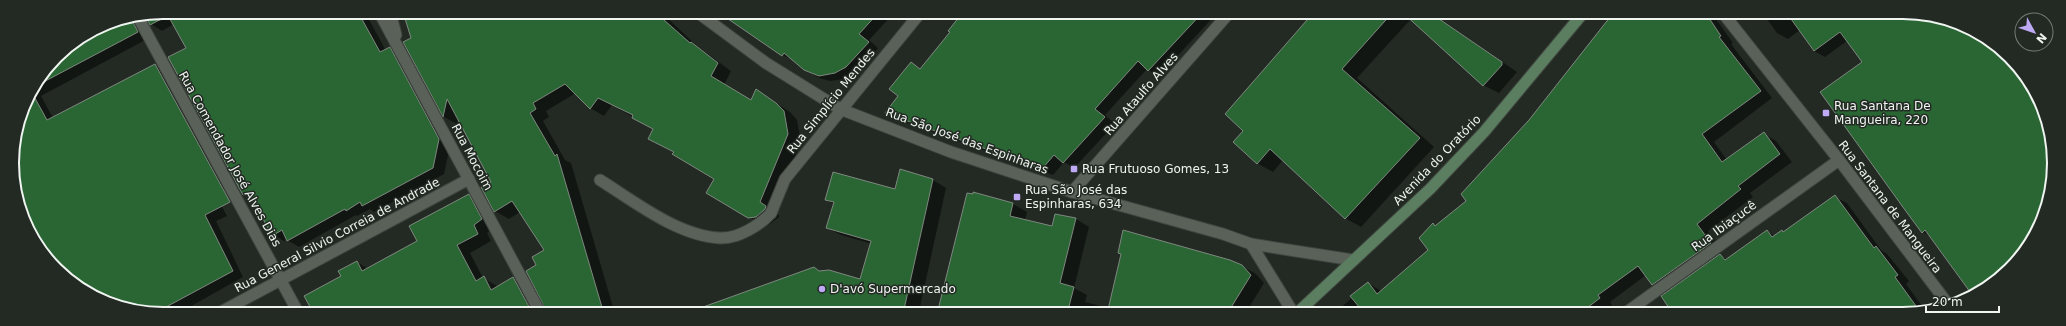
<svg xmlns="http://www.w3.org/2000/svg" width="2066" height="326" font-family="'DejaVu Sans',sans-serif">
<rect width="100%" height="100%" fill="#222a23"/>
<g fill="#0007">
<path d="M163,12H365L386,51L390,49L401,55L450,146L444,174L374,212L370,209L357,216L356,215L299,247L287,240L284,241L273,235L252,196L247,193L187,48L174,24L162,31L151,24L146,16L142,24L149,38L41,96L53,118L155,65L166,71L229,186L215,194L227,216L216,221L243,277L177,314H153L96,299L50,263L20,212L12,153L27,96L56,56L105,23Z"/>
<path d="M404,12H661L698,47L731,71L724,85L752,101L757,91L790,112L797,120L801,142L773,211L779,215V217L770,224L763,225L707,192L715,179L674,152L649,139L654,129L612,105L604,116L590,108L576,93L546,111L549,117L543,121L565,160L571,163L615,314H548L537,265L545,250L520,212L509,219L495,211L492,182L458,118L457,124L444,117L404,42L413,38Z"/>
<path d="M719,12H912L905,20L894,13L869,40L878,48L857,73L845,79L830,81L819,78L809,72L793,60L782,55Z"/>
<path d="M964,12H1218L1159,76L1147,69L1105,115L1115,124L1074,168L1064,162L1053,175L897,119L886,113L900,96L911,63L921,69L951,32Z"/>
<path d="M1303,12H1430L1517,72L1499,93L1483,85L1411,19L1357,78L1434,147L1361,227L1345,218L1283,160L1273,172L1257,163L1244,131L1309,18Z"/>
<path d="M1615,12H1711L1733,43L1731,44L1772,98L1714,142L1727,160L1764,134L1776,141L1792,162L1750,193L1753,197L1708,231L1723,250L1665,292L1653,284L1646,275L1610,302L1612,305L1600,314H1334L1368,283L1381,291L1429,250L1433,224L1436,226L1468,202Z"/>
<path d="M1762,12H1913L1970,28L2017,64L2046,115L2054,173L2010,270L1973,296L1930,236L1923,232L1863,62L1847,41L1825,57L1814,51L1800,30L1788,39L1777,33Z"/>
<path d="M900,170L933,180L946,188L920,307L939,311L974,193L1013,204L1027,212L1025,220L1052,227L1076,219L1089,227L1074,288L1087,295L1085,302L1109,308L1242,266L1256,274L1264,283L1245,314H687L814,268L821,272L861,281L872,244L841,235L827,228L834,204L826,200L895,190Z"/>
<path d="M469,195L482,203L495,227L487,233L491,241L470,253L483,278L499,287L513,279L527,286L542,314H316L343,276L357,262L368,269L418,242Z"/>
<path d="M1835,197L1847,203L1881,250L1887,254L1909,281L1906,284L1925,310L1913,314H1656L1668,305L1720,255L1727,259L1767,231L1775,236L1782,231L1784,233Z"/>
</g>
<g fill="#2a6634" stroke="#7f877f">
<path d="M166,12L167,16L150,25L145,16Z"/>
<path d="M166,12H358L380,52L390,47L439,139L433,168L362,206L360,202L346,211L345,209L287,241L282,230L272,236L249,192L243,195L168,57L186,48Z"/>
<path d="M403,12H655L690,43L691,42L718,63L711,76L751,100L756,89L776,103L784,111L788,134L760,202L766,206L765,209L756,217L748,218L706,193L714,179L672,154L674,152L648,139L653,129L632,118L633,115L598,98L590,109L565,84L533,103L536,109L530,113L555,156L557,154L604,314H548L526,271L536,265L532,257L544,250L512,201L494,212L481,187L491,182L447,99L443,117L403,42L411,38Z"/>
<path d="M718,12H879L859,34L869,42L846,67L835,73L819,76L804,70L784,53L782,56Z"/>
<path d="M963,12H1203L1148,71L1138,61L1095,109L1105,117L1063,163L1054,155L1042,169L885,113L898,96L889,89L911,62L920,69L950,32L948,31Z"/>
<path d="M1314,12H1393L1342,69L1420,138L1345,219L1270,149L1257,164L1233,142L1243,131L1225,114Z"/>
<path d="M1402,12H1429L1502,62V65L1483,86Z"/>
<path d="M1614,12H1705L1721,36L1719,37L1761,91L1702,134L1722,162L1764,132L1780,154L1738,186L1741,189L1697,224L1711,243L1652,285L1638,266L1598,295L1600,298L1579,314H1353L1360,308L1350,296L1368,282L1377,294L1428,250L1419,238L1433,223L1435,226L1466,201L1461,194L1529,120Z"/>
<path d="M1786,12H1913L1970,28L2017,64L2046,115L2054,173L2039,230L2010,270L1973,296L1925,230L1922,233L1905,210L1820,92L1862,62L1840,32L1814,51Z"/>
<path d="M131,18L138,32L34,87L56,56L105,23Z"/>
<path d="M155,64L230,202L205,215L233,271L166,307L169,314H153L96,299L50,263L20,212L12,155L27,96L31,91L47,120Z"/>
<path d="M900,169L933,179L903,314H692V311L814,267L819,271L829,270L860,279L871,241L826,228L834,202L825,200L833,172L895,189Z"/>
<path d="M973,192L1013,203L1010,216L1052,226L1055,214L1076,218L1060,283L1074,287L1067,314H937L967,193L973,194Z"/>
<path d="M469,194L482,219L474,225L478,234L457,245L476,281L484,276L491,290L513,277L533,314H314L304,296L341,276L338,271L357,261L362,271L417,241L409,226Z"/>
<path d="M1835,195L1874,248L1876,246L1898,275L1895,277L1916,306L1905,314H1747L1742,307L1733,314H1673L1661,296L1720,254L1725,260L1767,230L1772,237L1782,230L1783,232Z"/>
<path d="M1123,230L1230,260L1242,265L1251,275L1227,314H1107L1121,254L1118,253Z"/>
</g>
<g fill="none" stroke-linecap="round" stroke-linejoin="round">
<defs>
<path id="service" d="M600,180C635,202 678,236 720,238C738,239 760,225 771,213"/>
<g id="minor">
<path d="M379,12L541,314"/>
<path d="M390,12L396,35"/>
<path d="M697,12L766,63L840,109L951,152L1072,192L1223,234L1251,244L1353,260"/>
<path d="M1722,12L1839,160L1948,304"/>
<path d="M138,17L299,314"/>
<path d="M1072,192L1230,12"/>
<path d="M771,213L785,179L921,12"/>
<path d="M1251,244L1294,314"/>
<path d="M217,314L469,179"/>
<path d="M1624,314L1839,160"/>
</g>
<path id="secondary" d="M1296,314L1430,189L1484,132L1584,12"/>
</defs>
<use href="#service" stroke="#3e443e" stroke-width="13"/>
<use href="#minor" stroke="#3e443e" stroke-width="13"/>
<use href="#secondary" stroke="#3e443e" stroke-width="13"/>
<use href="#service" stroke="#596159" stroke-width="11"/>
<use href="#minor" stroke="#596159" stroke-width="11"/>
<use href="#secondary" stroke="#5b7e60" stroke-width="11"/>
</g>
<g fill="#bea9f4" stroke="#222a23" stroke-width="1.5">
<rect x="1822" y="109" width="8" height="8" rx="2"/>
<rect x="1070" y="165" width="8" height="8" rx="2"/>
<rect x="1013" y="193" width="8" height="8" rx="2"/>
<circle cx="822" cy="289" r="4"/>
</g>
<g text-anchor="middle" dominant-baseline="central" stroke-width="3" stroke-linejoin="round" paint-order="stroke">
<g font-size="12" fill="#f0f5f1" stroke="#222a23">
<text transform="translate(1141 94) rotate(-49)">Rua Ataulfo Alves</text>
<text transform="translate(831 101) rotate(-51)">Rua Simplício Mendes</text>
<text transform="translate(967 141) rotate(20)">Rua São José das Espinharas</text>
<text transform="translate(472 157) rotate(62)">Rua Mocoim</text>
<text transform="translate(230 159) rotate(61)">Rua Comendador José Alves Dias</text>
<text transform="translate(1437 160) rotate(-46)">Avenida do Oratório</text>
<text transform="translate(1890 207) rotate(53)">Rua Santana de Mangueira</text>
<text transform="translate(1724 226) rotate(-36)">Rua Ibiaçucê</text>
<text transform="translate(337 235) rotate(-28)">Rua General Silvio Correia de Andrade</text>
</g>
<g font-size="12" fill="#f0f5f1" stroke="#222a23" text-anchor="start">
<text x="1834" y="106">Rua Santana De<tspan x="1834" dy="14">Mangueira, 220</tspan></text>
<text x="1082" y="169">Rua Frutuoso Gomes, 13</text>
<text x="1025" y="190">Rua São José das<tspan x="1025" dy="14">Espinharas, 634</tspan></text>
<text x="830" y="289">D'avó Supermercado</text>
</g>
</g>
<path d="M0 0H2066V326H0ZM163 19H1903A144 144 0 0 1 2047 163V163A144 144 0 0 1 1903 307H163A144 144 0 0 1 19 163V163A144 144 0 0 1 163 19Z" fill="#222a23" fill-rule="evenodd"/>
<path fill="none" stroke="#f0f5f1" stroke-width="2" d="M163 19H1903A144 144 0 0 1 2047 163V163A144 144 0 0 1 1903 307H163A144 144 0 0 1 19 163V163A144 144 0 0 1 163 19Z"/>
<g transform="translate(2034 32) rotate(130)"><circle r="19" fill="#222a23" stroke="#747b75"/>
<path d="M0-3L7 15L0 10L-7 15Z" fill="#bea9f4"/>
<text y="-6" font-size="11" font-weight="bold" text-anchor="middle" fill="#f0f5f1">N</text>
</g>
<path d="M1926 306v6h73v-6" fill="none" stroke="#f0f5f1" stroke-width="2"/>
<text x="1932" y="306" font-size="12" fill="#f0f5f1" stroke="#222a23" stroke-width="3" paint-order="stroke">20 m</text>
</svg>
